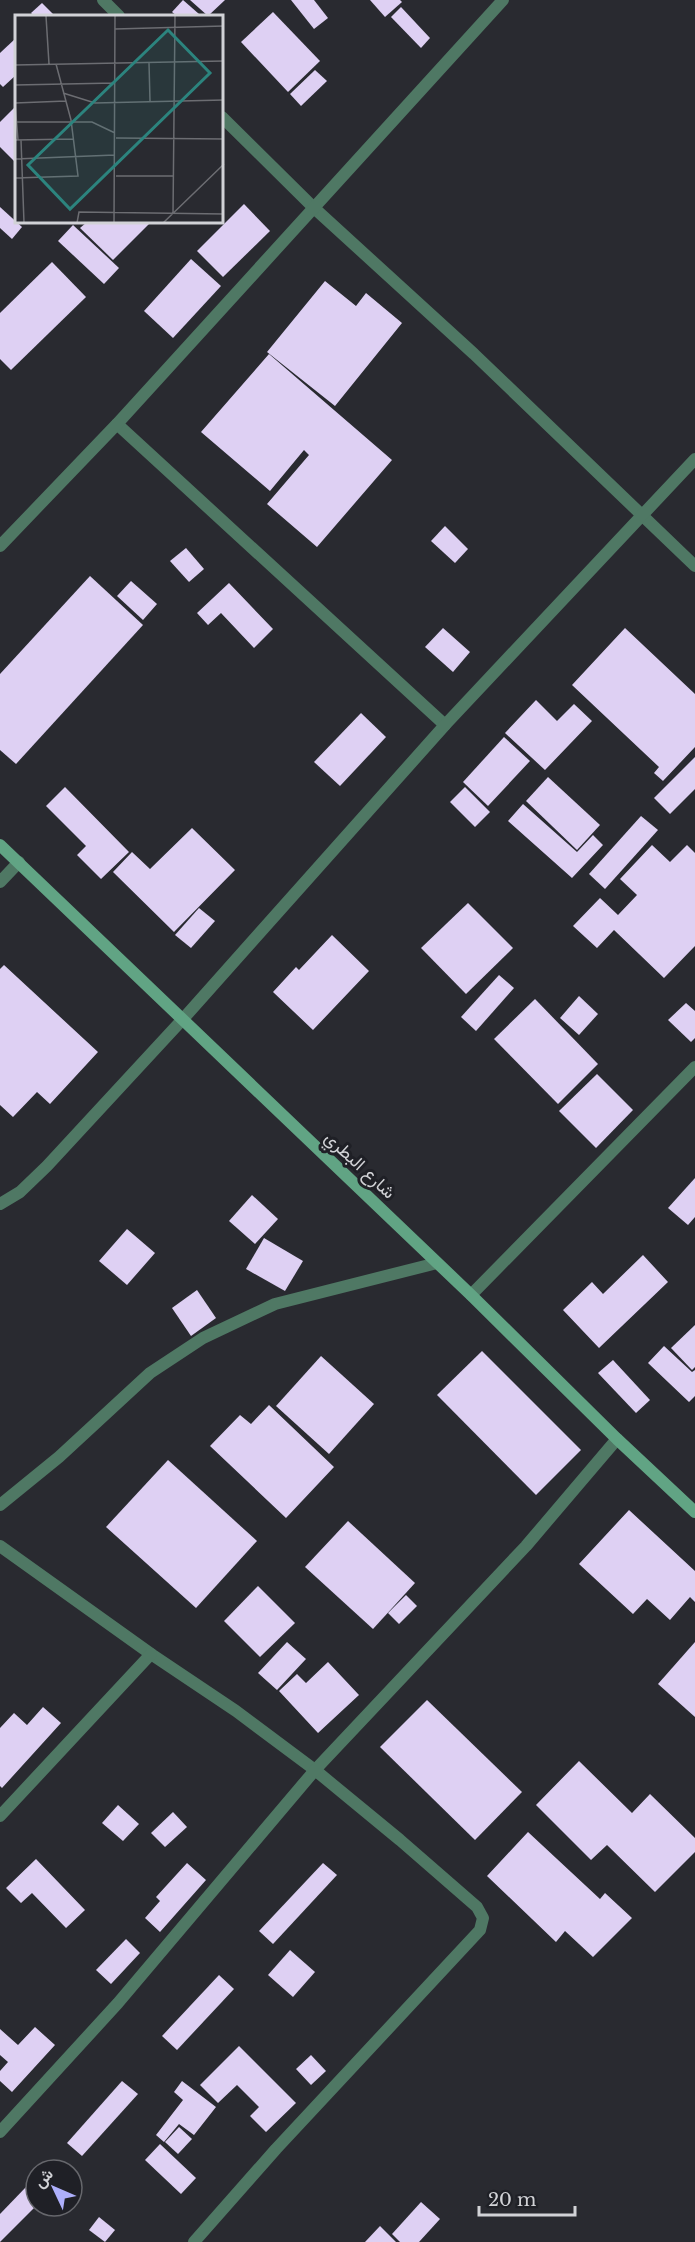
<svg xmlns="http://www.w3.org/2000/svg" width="695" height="2242" font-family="'Libre Baskerville',Vazirmatn,serif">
<rect width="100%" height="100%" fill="#292a30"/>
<g fill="#ded0f3">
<path d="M183,0L199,14L196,16H177L172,12Z"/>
<path d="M190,0H225L208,16Z"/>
<path d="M291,0H314L328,18L314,29Z"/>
<path d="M370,0H400L402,2L385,17Z"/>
<path d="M42,3L55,16H34L31,13Z"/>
<path d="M401,7L430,38L421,48L391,17Z"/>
<path d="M273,12L320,61L288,92L241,42Z"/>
<path d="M16,38V75L3,87L0,84V53Z"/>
<path d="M315,70L327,81L301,106L290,94Z"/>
<path d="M16,106V163L0,147V122Z"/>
<path d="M244,204L270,231L223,277L197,251Z"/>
<path d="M0,207L22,227L12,239L0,228Z"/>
<path d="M87,222H151L113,260L80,228Z"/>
<path d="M73,225L119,268L104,284L58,241Z"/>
<path d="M191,259L221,286L173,338L144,311Z"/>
<path d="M52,262L86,297L11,370L0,359V313Z"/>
<path d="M325,281L356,306L366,293L402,323L335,406L267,352Z"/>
<path d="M269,354L392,460L317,547L267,504L309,455L304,450L270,491L201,432Z"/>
<path d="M445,526L468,549L455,563L431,541Z"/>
<path d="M186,548L204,569L189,582L170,561Z"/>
<path d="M90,576L143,625L16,764L0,750V674Z"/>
<path d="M131,581L157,604L143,620L117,596Z"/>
<path d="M229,583L273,629L254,648L221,613L208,625L197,613Z"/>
<path d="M443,628L470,652L453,672L425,647Z"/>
<path d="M625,628L695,694V747L663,781L654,773L659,767L572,685Z"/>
<path d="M536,700L557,721L574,704L592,721L545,770L505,733Z"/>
<path d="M361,713L386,737L340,786L314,762Z"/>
<path d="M504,737L530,761L488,806L463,782Z"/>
<path d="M695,757V789L670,814L654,798Z"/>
<path d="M548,777L600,825L577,850L526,801Z"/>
<path d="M65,787L129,852L101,879L77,855L86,846L46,806Z"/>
<path d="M465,787L490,812L475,827L450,802Z"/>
<path d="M523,804L577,852L593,835L603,845L572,878L508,821Z"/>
<path d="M641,816L658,830L605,889L589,874Z"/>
<path d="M192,828L235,870L174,932L113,872L132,852L150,869Z"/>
<path d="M652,845L670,862L687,845L695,853V946L664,978L614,930L597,948L573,926L600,898L618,915L637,895L620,879Z"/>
<path d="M468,903L513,948L466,994L421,948Z"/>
<path d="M199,908L215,921L191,948L175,935Z"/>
<path d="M332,935L369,971L313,1030L273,992L296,967L299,970Z"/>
<path d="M4,965L98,1052L50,1104L37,1092L13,1117L0,1105V969Z"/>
<path d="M499,975L514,988L476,1031L461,1017Z"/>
<path d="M579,996L598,1014L579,1035L560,1018Z"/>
<path d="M535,999L598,1064L558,1104L494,1039Z"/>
<path d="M686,1003L695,1011V1038L691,1042L668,1020Z"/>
<path d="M597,1074L633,1110L596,1148L559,1111Z"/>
<path d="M695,1178V1217L688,1225L668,1208Z"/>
<path d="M252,1195L278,1219L255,1244L229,1221Z"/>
<path d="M127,1229L155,1253L127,1285L99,1261Z"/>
<path d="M264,1238L303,1261L285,1291L246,1269Z"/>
<path d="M643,1255L668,1282L599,1348L563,1310L592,1282L603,1294Z"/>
<path d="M197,1290L216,1318L191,1336L172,1308Z"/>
<path d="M695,1325V1367L692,1370L671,1348Z"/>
<path d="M664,1346L692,1372L695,1370V1396L689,1402L648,1363Z"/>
<path d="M482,1351L581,1450L536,1495L437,1395Z"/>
<path d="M321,1356L374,1404L329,1454L276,1406Z"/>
<path d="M613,1360L650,1400L636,1413L598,1373Z"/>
<path d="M269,1405L334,1467L286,1518L210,1446L240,1415L251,1424Z"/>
<path d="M168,1460L257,1541L196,1608L106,1527Z"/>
<path d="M629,1510L695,1571V1602L690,1597L670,1620L647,1599L633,1614L579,1564Z"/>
<path d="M348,1521L415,1583L373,1629L305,1567Z"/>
<path d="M258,1586L295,1623L260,1657L224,1621Z"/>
<path d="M406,1595L417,1606L399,1624L388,1613Z"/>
<path d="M287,1642L306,1659L277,1690L258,1673Z"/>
<path d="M695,1642V1717L658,1684Z"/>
<path d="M328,1662L359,1695L318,1733L279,1691L297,1674L306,1683Z"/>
<path d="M427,1700L522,1792L475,1840L380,1747Z"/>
<path d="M43,1707L61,1723L2,1788L0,1786V1728L14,1713L27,1725Z"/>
<path d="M579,1761L632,1813L650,1794L695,1838V1852L655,1892L607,1845L591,1860L536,1805Z"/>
<path d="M118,1805L139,1824L123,1841L102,1823Z"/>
<path d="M173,1812L187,1827L165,1847L151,1833Z"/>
<path d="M528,1832L600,1899L605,1893L632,1918L593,1957L565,1931L556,1942L487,1876Z"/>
<path d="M36,1859L85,1910L66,1928L32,1893L21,1903L6,1888Z"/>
<path d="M187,1863L206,1880L160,1932L145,1918L160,1901L156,1897Z"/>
<path d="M323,1863L337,1875L273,1944L259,1931Z"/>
<path d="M126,1939L140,1953L111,1984L96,1970Z"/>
<path d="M290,1950L315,1972L293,1997L268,1975Z"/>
<path d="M219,1975L234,1989L177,2050L162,2036Z"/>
<path d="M35,2027L55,2045L12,2092L0,2081V2071L8,2062L0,2055V2029L18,2045Z"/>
<path d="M239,2046L296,2103L266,2132L250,2116L259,2107L237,2085L218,2103L200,2085Z"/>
<path d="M311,2055L326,2071L311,2085L296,2069Z"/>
<path d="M122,2081L138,2094L82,2156L67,2143Z"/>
<path d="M182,2081L216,2107L194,2135L179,2124L164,2142L156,2135L183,2100L174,2092Z"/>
<path d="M179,2127L192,2139L178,2154L165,2142Z"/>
<path d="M160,2144L196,2178L181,2194L145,2160Z"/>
<path d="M26,2187L36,2196V2206L0,2242V2214Z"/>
<path d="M421,2202L440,2219L419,2242H400L392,2234Z"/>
<path d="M99,2217L115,2230L105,2242L89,2230Z"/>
<path d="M380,2226L396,2242H365Z"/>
</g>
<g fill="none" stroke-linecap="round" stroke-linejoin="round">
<g stroke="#4f7864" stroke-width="12">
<path d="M103,0L119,16"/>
<path d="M222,117L313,207L474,354L695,566"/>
<path d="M117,424L445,725"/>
<path d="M0,546L117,424L503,0"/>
<path d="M0,882L19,862"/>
<path d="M0,1204L20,1192L47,1166L183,1019L445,725L695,459"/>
<path d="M471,1295L695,1067"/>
<path d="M0,1505L59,1457L150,1373L203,1338L275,1304L437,1263"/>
<path d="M0,1546L151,1654L236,1711L315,1770L400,1840L477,1907L483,1918L480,1930L276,2149L194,2242"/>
<path d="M0,1816L151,1654"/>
<path d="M0,2132L118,2003L315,1770L526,1546L617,1439"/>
</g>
<path stroke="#61a484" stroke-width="12" d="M0,845L471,1295L617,1439L695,1512"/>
</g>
<g text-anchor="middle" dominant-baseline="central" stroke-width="6" stroke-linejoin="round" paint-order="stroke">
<g font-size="18" fill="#d1d2d6" stroke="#1f2026">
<text transform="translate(360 1165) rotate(43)">شارع البطري</text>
</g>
</g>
<g transform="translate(15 15)">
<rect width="208" height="208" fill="#292a30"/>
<path fill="none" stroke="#6c6d72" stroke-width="1.5" d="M31,1L34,49M100,14L209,11M134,48L135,86M0,50L209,46M0,70L100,68M48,78L80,88L209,85M0,88L51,86M0,88L3,125M0,107H77L100,118M101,123L209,124M0,125L58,124M6,125L9,208M0,144L100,140M101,161H159M0,163L63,161L56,105L41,49M158,199L160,1M62,208L64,197L209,199M99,208L100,1M148,208L209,149"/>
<path fill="#2c847e" fill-opacity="0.15" stroke="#2c847e" stroke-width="3" d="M153,15L195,58L55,194L13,150Z"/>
<rect width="208" height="208" fill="none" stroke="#d1d2d6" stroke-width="3"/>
</g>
<g transform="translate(54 2188) rotate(314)"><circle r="28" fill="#1f2026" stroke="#66676c" stroke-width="1.5"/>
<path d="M0-4.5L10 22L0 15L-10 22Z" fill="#adaffb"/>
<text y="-9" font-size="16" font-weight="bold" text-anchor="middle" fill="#d1d2d6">ش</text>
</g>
<path d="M479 2206v9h96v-9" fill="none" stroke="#d1d2d6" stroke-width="3"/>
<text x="488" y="2206" font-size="18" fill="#d1d2d6" stroke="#1f2026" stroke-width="4.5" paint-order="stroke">20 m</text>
</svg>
